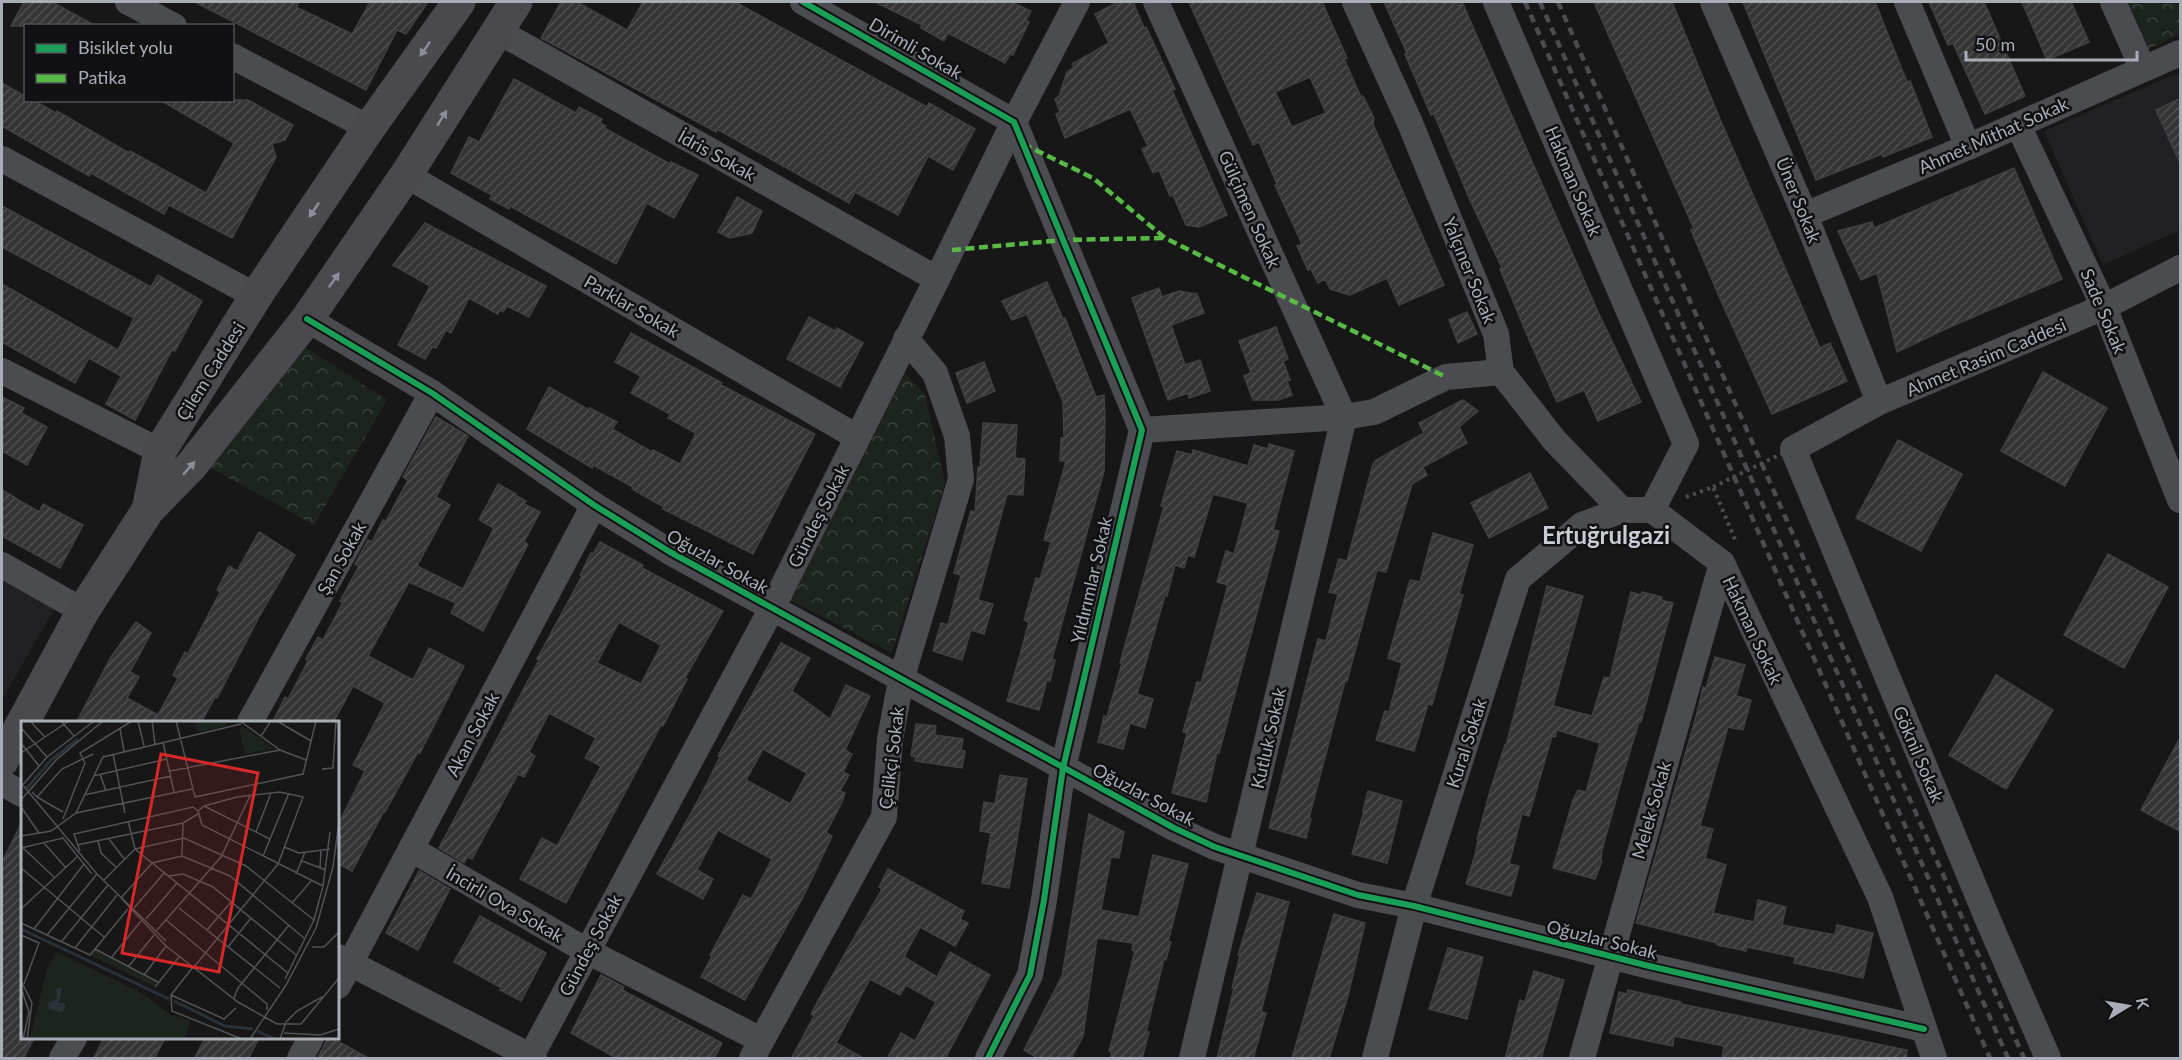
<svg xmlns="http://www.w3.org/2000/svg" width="2182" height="1060" font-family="Lato,sans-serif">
<defs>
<pattern id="forest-crowns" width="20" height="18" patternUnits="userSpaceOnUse" patternTransform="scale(1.5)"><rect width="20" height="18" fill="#1d241e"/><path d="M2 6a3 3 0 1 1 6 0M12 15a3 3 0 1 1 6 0" fill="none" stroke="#3b413d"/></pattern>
<pattern id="building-hatch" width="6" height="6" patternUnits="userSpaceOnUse" patternTransform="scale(1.5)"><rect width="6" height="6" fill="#353536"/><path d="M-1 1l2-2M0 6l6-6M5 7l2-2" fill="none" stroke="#4f5051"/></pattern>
</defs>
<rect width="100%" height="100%" fill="#171717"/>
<g fill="#212123">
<path d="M2180,72V230L2103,265L2044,131Z"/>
<path d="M2,578L55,608L2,700Z"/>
</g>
<g fill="url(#forest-crowns)">
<path d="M2123,2H2180V34L2144,51Z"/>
<path d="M299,343L387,400L314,525L209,467Z"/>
<path d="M905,373L925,395L945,483L892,653L788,599Z"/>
</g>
<g fill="url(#building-hatch)" stroke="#3f4043" stroke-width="1.5" fill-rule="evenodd">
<path d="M24,2H52L96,26H11Z"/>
<path d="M195,2H299L296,7L352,34L370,2H428L406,34L397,30L366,90Z"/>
<path d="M561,2H577L627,30L643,2H735L927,107L929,103L975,129L953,170L928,156L898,215L855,192L849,203L717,129L716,132L541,38Z"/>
<path d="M875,2H1011L1031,11L1026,20L1029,22L1013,55L1010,54L1005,63L948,33L944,41L921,28L922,25Z"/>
<path d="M1118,2H1133L1144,28L1146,27L1175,89L1172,90L1227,215L1199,227L1186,225L1173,195L1170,196L1159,170L1153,173L1142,149L1148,146L1130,109L1065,138L1056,114L1060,112L1055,99L1059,96L1067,72L1074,67L1072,64L1109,43L1095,14Z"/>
<path d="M1189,2H1322L1347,58L1344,59L1361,97L1363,96L1374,118L1373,124L1444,285L1399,305L1387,278L1350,295L1330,289L1325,279L1318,283L1311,269L1308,270L1297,246L1302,244L1275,185L1277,184L1259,142L1253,145ZM1310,77L1326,113L1292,127L1275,92Z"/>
<path d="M1384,2H1462L1598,312L1641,402L1598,421L1584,390L1557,402L1530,342L1500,269L1502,268L1470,200L1434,114L1431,115L1405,54L1407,53Z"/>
<path d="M1594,2H1672L1722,124L1820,348L1830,343L1847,381L1772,414L1718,294L1691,230L1694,229Z"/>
<path d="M1743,2H1875L1907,82L1910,81L1932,137L1883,157L1882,154L1816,180Z"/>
<path d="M1929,2H1984L2025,96L1985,114L1953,43L1948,45Z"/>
<path d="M2022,2H2071L2089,42L2047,60Z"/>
<path d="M514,79L576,113L579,107L602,119L600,123L606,126L604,128L670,164L671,162L698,175L674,218L647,203L616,264L510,206L509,209L490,199L492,195L451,173L469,137L479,142Z"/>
<path d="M2,83L26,97V100H33L56,113L57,111L129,153L130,151L206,193L234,143L160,100H248L293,125L285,140L272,144L276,157L232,238L169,205L164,214L91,173L89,176L2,126Z"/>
<path d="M2181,98V165L2156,110Z"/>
<path d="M2014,168L2062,279L1952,326L1897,352L1877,273L1861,280L1838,231L1872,222L1874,228Z"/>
<path d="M737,197L762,211L752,233L730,238L718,232Z"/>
<path d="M2,206L151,287L158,275L202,301L175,351L172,350L135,420L106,404L121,376L89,358L75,383L2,342V284L118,350L134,318L2,247Z"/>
<path d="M425,223L546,286L529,317L507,306L503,312L500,310L498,314L469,298L451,333L446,330L436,348L432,347L425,359L398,345L430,286L393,265Z"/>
<path d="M1047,282L1063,319L1065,318L1096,397L1104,395L1105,416L1104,471L1052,659L1055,660L1050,681L1047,680L1039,710L1007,701L1029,622L1024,620L1036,578L1040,579L1051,542L1044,540L1066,461H1060L1061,438H1064L1063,402L1027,314L1012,320L1002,301Z"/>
<path d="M1159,288L1162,297L1179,291L1197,294L1204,313L1171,325L1185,365L1200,360L1210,391L1189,398L1188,393L1168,400L1132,298Z"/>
<path d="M1467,312L1477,334L1458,343L1449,320Z"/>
<path d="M809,317L835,331L837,328L863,343L840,387L787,359Z"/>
<path d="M1276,327L1288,359L1283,361L1290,380L1287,381L1292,395L1278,400H1253L1244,376L1251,373L1239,341Z"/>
<path d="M631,333L722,383L721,385L815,434L753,554L663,509L664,507L632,489L633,487L593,465L592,468L527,429L549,387L589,410L590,408L617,422L612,429L652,452L653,450L680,464L696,433L668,418L670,414L631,393L641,376L615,362Z"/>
<path d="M984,362L995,391L967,403L956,373Z"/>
<path d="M2043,372L2107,408L2065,486L2001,451Z"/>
<path d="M2,397L24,408L21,413L47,427L27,465L2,451Z"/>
<path d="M1463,400L1478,411L1459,427L1467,443L1423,467L1427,475L1412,484L1386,572L1377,570L1347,681H1345L1309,818L1311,819L1306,838L1269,828L1318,639L1326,641L1338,594L1329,592L1339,559L1347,561L1373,464L1376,460L1424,433L1419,423Z"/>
<path d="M436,417L468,436L436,497L450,505L417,566L463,589L494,528L479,520L498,484L516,494L515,495L526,501L524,504L540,512L524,542L528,544L483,631L451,613L456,603L409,582L368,656L413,680L429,648L464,666L420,753L418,752L385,812L384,811L352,871L338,864V825L365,771L353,765L385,703L353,686L333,723H272L285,697L288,699L308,661L306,659L318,637L323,640L343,602L340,601L359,566L355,564L368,540L372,542L383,520L386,521L408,480L403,477Z"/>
<path d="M983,423L1017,425L1015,458L1025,459L1023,495L1007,494L978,600L993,604L984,634L971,630L962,660L933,651L941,623L948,625L961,575L954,573L971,511L975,512L978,467H980Z"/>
<path d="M1898,440L1962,474L1921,551L1856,518Z"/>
<path d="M1269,444L1294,451L1273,530L1279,531L1219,753L1217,752L1206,802L1172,793L1187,733L1183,732L1197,682L1201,683L1228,585L1217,582L1226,551L1234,554L1248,503L1213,494L1194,557L1188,555L1184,568L1175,565L1167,596L1165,595L1137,694L1153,699L1145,728L1130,723L1123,749L1098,742L1104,716L1107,717L1122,663H1120L1164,506H1161L1177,451L1192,455L1193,450L1248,466L1254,445L1268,449Z"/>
<path d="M1530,473L1548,508L1489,538L1471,503Z"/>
<path d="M2,490L39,512L43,504L83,525L60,568L2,536Z"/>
<path d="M259,532L295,555L260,615L217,698L215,697L201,723H76L111,657L136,622L151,633L130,672L139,677L127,698L158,715L178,678L173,675L185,652L188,654L207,617L220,592L217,590L229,566L237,571Z"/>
<path d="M1433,533L1473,545L1459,594L1463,595L1432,705L1428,704L1414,751L1376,740L1385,711L1389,712L1402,663L1388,658L1410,580L1420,582Z"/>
<path d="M600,542L643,565L642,568L723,611L685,678L687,679L663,726L661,725L566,903L520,879L542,838L557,846L601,766L585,758L596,738L549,713L529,752L535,756L524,777L518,774L472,859L467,857L464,863L439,848L539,660L537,659L582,576L580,575L591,553L593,554ZM619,622L661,645L641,684L597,663Z"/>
<path d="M2108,554L2168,587L2124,668L2064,635Z"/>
<path d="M1547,586L1583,596L1553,706L1592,716L1604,677L1610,678L1631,592L1641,595L1642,592L1662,597L1661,600L1673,603L1641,722H1639L1624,771L1602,850L1601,860L1602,861L1595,879L1553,868L1573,800L1578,790L1586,792L1600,743L1557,730L1555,737L1552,736L1529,816L1522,814L1509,864L1519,866L1511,896L1466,884L1475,855L1478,840L1477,839L1490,791L1505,745L1506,746Z"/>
<path d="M781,643L810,658L792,691L830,719L846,685L870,696L845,750L852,754L843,772L849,775L840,791L845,793L842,802L826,833L832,836L803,897L745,1000L701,977L712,956L710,955L743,895L751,899L772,859L718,830L697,870L713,879L703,899L657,874L702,793L720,757L718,756ZM763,749L807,773L790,804L746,780Z"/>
<path d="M1715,657L1745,665L1736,696L1751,700L1743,730L1728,727L1700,826L1713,829L1705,858L1726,865L1713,913L1754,922L1758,900L1786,907L1782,925L1835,935L1837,925L1873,933L1863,978L1794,963L1795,957L1747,947L1746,951L1717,945V943L1636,923L1696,717L1703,687L1706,688Z"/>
<path d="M1996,675L2053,710L2006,789L1949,755Z"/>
<path d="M916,724L936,726L935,735L963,739L961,750L965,751L962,768L915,761L916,757L911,756Z"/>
<path d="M2181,736V832L2141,810Z"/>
<path d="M1000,775L1027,779L1009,888L982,883L991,833L980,831L984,802L995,804Z"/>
<path d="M1368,791L1402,801L1387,863L1352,854L1364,811H1363Z"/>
<path d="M1089,814L1124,832L1119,858L1111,857L1101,910L1139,917L1153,855L1188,864L1168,942H1171L1166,960L1164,959L1146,1032H1149L1142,1059H1110L1112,1052L1109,1051L1135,951L1132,950L1133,943L1097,938L1083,1036L1071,1059H1039L1024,1050L1062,976Z"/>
<path d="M22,822V1038H34L23,1059H2V862Z"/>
<path d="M888,869L964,911L960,919L968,923L955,946L920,927L904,957L937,977L950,952L990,975L946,1057L949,1059H887L901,1033L915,1041L936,1002L906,985L900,995L870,979L836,1043L865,1059H791L814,1016L811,1014L820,997L882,889L879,887Z"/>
<path d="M419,871L450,889L418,950L386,933Z"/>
<path d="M1257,893L1289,902L1261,1012L1266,1013L1253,1059H1217L1234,988H1232L1240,956L1238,955Z"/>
<path d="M1334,914L1365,923L1348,996L1329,1058H1292Z"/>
<path d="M480,916L546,953L521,1001L500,990L502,988L454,962Z"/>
<path d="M1448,948L1483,957L1467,1019L1429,1009Z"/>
<path d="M1534,971L1564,980L1541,1059H1505L1520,1000L1525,1002Z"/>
<path d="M601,975L624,987L622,990L722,1043L714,1059H618L571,1033Z"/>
<path d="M1628,990L1681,1002V1004L1907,1050L1906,1059H1722L1724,1046L1674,1036L1673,1046L1610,1033L1619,992L1627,994Z"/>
<path d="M104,1038H165L154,1059H93Z"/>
<path d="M205,1038H259L248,1059H194Z"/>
<path d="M328,1038H332L370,1059H317Z"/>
</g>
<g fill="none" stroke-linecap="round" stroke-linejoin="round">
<path stroke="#4d4e52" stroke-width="4" stroke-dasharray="3 4.5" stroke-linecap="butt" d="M1686,497L1713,487L1736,542"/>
<g stroke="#4b4c50" stroke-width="26">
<path d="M128,2L174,26"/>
<path d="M803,2L1014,122L1142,430L1063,768L1044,900L1030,975L988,1058"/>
<path d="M1156,2L1344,417L1192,1058"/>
<path d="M1355,2L1410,123L1496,334L1501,372L1555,441L1622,510"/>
<path d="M1496,2L1686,444L1652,510L1722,563L1880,897L1934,1058"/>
<path d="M1713,2L1805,215L1879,402"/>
<path d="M1907,2L1968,147"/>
<path d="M2113,2L2143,69"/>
<path d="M498,31L937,279"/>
<path d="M232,56L369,128"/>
<path d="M2018,125L2104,307L2180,500"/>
<path d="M2,159L256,296"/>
<path d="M406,175L857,437"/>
<path d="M1805,215L1968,147L2180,53"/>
<path d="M307,319L432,393L594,505L670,552L1174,828L1215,847L1358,895L1414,906L1649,966L1924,1029"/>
<path d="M2,371L160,451"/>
<path d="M1142,430L1344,417L1374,412L1446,377L1501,372"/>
<path d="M2,565L83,611"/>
<path d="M250,722L432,393"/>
<path d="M2,783L22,794"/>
<path d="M411,849L587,951L761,1040"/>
<path d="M338,957L534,1058"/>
<path d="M338,986L594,505"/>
<path d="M62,1058L74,1038"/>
<path d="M300,1058L311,1038"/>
<path d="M530,1058L772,608L937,279L1014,122L1077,2"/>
<path d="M752,1058L884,817L890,739L901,680L961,479L957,436L935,373L906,339"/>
<path d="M1375,1058L1414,906L1518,579L1582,525L1622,510H1652"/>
<path d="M1582,1058L1722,563"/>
<path d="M2048,1058L1988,920L1793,449L1879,402L2104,307L2180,268"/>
</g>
<g stroke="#4a4a4e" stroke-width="33">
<path d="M148,510L191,466L307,319L406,175L516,2"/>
<path d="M2,761L83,611L148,510L160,451L256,296L369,128L459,2"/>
</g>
<g stroke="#4b4c4f" stroke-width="4.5" stroke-dasharray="8 6" stroke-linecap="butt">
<path d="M1525,2L1990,1058"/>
<path d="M1540,2L2008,1058"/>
<path d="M1558,2L2024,1058"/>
</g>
<path stroke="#4d4e52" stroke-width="4" stroke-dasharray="3 4.5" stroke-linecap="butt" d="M1713,487L1783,453"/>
<g stroke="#58b947" stroke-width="4.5" stroke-dasharray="9 4.5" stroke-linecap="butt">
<path d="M1023,144L1093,178L1165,238L1446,377"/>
<path d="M952,250L1063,240L1165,238"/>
</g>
<defs>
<g id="cycleway">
<path d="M803,2L1014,122L1142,430L1063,768L1044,900L1030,975L988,1058"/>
<path d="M307,319L432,393L594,505L670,552L1174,828L1215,847L1358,895L1414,906L1649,966L1924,1029"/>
</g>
</defs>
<use href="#cycleway" stroke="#111113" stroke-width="10"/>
<use href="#cycleway" stroke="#1a9f57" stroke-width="6"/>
</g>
<defs><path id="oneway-solid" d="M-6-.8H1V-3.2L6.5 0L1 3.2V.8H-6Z" transform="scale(1.5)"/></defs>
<g fill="#8c8f98">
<use href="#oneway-solid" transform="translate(425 49) rotate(125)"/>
<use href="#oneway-solid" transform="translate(442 118) rotate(-58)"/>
<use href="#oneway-solid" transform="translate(314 210) rotate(124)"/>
<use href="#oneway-solid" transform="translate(334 280) rotate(-55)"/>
<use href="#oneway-solid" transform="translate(189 468) rotate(-48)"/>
</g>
<g text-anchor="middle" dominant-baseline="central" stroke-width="5" stroke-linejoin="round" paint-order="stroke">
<g font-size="18" fill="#a8adb8" stroke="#111113">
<text transform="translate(916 48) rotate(30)">Dirimli Sokak</text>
<text transform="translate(1993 135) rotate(-24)">Ahmet Mithat Sokak</text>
<text transform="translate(717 155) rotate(29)">İdris Sokak</text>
<text transform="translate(1574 181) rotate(67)">Hakman Sokak</text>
<text transform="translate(1799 200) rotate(68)">Üner Sokak</text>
<text transform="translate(1250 209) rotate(66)">Gülçimen Sokak</text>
<text transform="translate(1470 270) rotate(68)">Yalçıner Sokak</text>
<text transform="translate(632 306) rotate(30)">Parklar Sokak</text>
<text transform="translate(2104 311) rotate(67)">Sade Sokak</text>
<text transform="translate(1986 357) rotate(-23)">Ahmet Rasim Caddesi</text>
<text transform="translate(210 371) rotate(-58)">Çilem Caddesi</text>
<text transform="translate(818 516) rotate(-63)">Gündeş Sokak</text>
<text transform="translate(341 558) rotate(-61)">Şan Sokak</text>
<text transform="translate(718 561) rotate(29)">Oğuzlar Sokak</text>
<text transform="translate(1091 580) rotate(-77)">Yıldırımlar Sokak</text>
<text transform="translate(1753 630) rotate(65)">Hakman Sokak</text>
<text transform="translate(472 734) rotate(-62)">Akan Sokak</text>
<text transform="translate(1268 738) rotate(-77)">Kutluk Sokak</text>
<text transform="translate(1466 743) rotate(-72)">Kural Sokak</text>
<text transform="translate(1919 754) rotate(67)">Göknil Sokak</text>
<text transform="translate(891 758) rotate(-83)">Çelikçi Sokak</text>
<text transform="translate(1144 794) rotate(28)">Oğuzlar Sokak</text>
<text transform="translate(1651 810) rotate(-74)">Melek Sokak</text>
<text transform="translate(505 904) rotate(30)">İncirli Ova Sokak</text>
<text transform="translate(1602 939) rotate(14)">Oğuzlar Sokak</text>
<text transform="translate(590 945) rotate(-62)">Gündeş Sokak</text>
</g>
<g font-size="24" font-weight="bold" fill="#c9ccd4" stroke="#111113">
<text x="1606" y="534">Ertuğrulgazi</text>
</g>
</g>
<g transform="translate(21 721)">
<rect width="318" height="318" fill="#171717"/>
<path d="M222,6L254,28L224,33L218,7ZM74,229L136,261L133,266L70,234ZM35,231L121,272L150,294L169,299L164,318H9L26,248Z" fill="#1d241e"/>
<path d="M174,0H204L205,5L177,11Z" fill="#1d241e"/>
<path d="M41,266L38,282H44V287L41,291L28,288L27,282L36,278L35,268Z" fill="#2a3239"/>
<path fill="none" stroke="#2a3239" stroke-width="3" d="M6,67L30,39L57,18M0,208L148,278M153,280L204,305L232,308M236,310L254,318"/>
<path fill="none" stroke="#515357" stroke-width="1.5" d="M9,0L24,16M40,0L53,15M117,0L123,25M131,0L134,23M155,0L174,76L282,53L295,0M219,0L259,29L285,39M256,0L290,20M0,7L26,36M99,8L103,30M240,15L250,0M142,21L153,71M0,22L18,45M0,32L48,0M92,33L104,92M301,48L312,47L315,0M149,50L259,29M79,53L85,70M72,55L146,38M0,62L76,153L145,220M0,66L26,36L73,0M11,71L16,76L41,48L72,33M63,74L150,55M16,76L42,91M0,79L36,38L82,0M183,85L249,118M0,86L18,112M177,90L181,104L302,165M55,92L82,36L220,3M42,98L64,42L59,32L111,0M107,100L114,128L267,252M235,111L250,72M0,115L30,110L55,92L171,68M88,118L104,139M77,120L80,132L96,147M23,122L45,147M56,124L162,102L177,93M263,126L278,132L309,128M0,127L42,117L71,153M2,127L34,157M59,130L53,113L172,86L177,90L183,85L216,76L259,71L282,76L257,143L173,246M161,135L162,102M242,135L268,72M281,140L305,149M0,147L83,216M299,147L300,129M275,153L284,131M148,155L162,153L192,166L275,234M83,159L114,128L163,117L225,145L293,199M100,177L131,142L161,135L209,155L283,217M100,177L145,225L217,281L256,303H280L318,257M271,182L290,160M113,187L144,151M158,187L259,267M0,188L56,136M125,198L156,162M145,199L246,283V289M0,202L69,234L107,188M13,208L63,143M136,209L200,136L229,75M186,209L210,181M0,214L18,222L3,263M26,214L76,153M41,220L87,164M207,226L230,197M291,226H303L318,211M54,227L96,174M74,228L137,261M90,237L120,200M107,246L133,214M172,246L150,274L151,290L221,318M123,254L145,225M264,258L293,199L302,165L309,111M0,260L11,282L6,318M134,266L158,236M0,267L8,291L2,318M150,274L203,298L215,287M213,277L217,267L268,204M263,312L299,314L318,308M229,318L265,264L295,207L312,146L318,101M259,318L265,301L276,290L301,276"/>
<path fill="#d62828" fill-opacity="0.15" stroke="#d62828" stroke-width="3" d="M140,33L237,52L198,251L101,232Z"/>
<rect width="318" height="318" fill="none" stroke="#a8adb8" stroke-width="3"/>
</g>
<rect width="2182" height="1060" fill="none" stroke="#a8adb8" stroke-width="6"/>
<rect x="24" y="24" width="210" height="78" fill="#111113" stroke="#4d4f55" stroke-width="1.5"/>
<rect x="36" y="44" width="30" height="9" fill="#1a9f57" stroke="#4d4f55" stroke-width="1.5"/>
<text x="78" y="54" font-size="18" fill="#a8adb8">Bisiklet yolu</text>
<rect x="36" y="74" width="30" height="9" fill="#58b947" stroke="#4d4f55" stroke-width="1.5"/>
<text x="78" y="84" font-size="18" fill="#a8adb8">Patika</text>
<g transform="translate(2128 1006) rotate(79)" stroke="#111113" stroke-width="4.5" paint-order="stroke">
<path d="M0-4.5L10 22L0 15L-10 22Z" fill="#a8adb8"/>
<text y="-9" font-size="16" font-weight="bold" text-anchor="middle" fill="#a8adb8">K</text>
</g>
<path d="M1966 51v9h171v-9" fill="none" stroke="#a8adb8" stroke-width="3"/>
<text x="1975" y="51" font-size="18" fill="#a8adb8" stroke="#111113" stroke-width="4.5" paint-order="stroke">50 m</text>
</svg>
